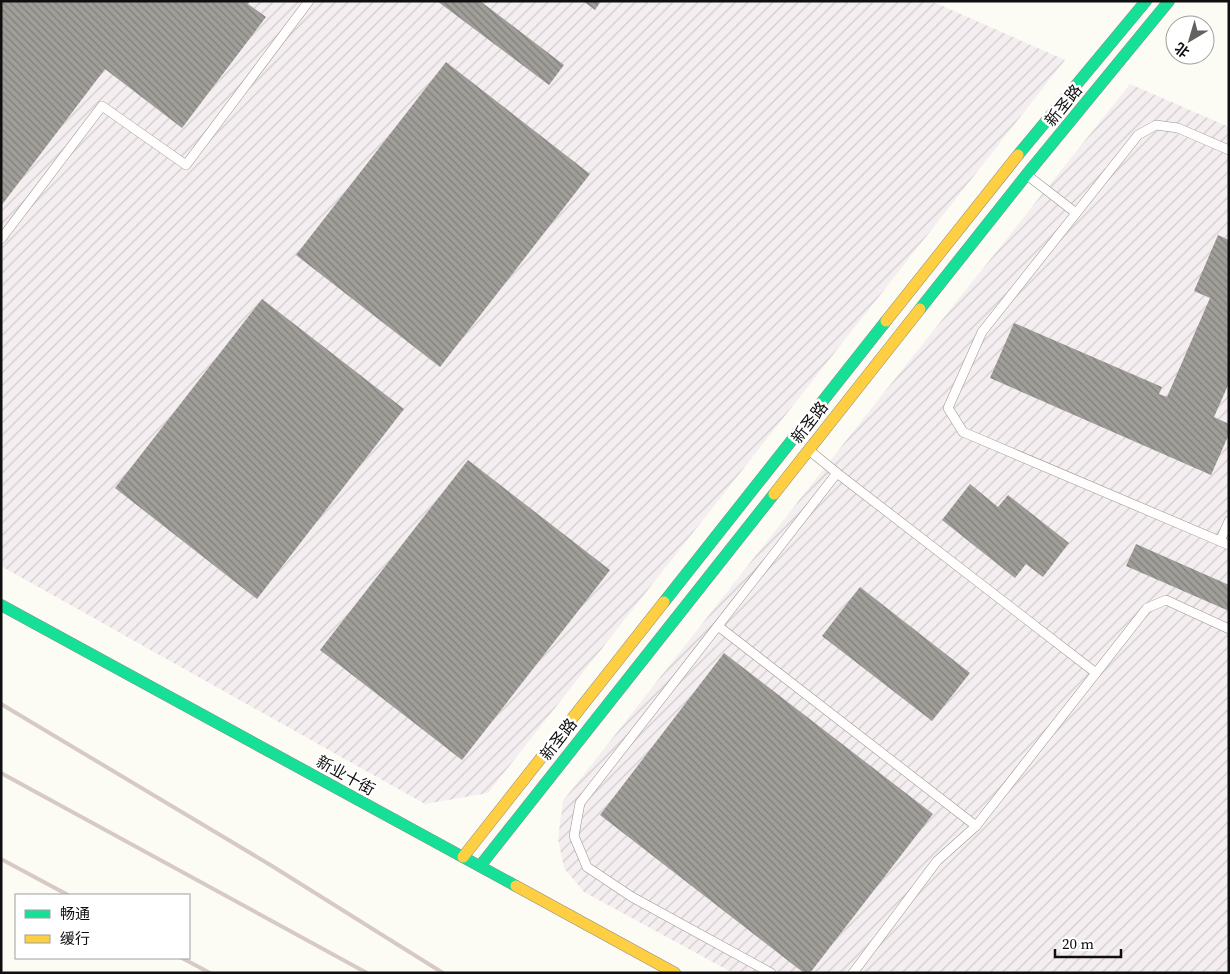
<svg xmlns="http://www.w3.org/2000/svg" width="1230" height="974" font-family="'Source Serif 4','Noto Sans SC',serif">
<defs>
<pattern id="industrial-furrows" width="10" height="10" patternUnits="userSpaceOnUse" patternTransform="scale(1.25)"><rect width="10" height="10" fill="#f4eef0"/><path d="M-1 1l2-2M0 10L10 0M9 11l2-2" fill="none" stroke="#d0cbcd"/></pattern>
<pattern id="building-back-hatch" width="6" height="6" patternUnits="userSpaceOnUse" patternTransform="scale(1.25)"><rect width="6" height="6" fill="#9f9e99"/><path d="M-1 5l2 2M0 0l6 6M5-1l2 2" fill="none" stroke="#807f7b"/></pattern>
</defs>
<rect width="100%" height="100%" fill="#fcfbf4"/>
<g fill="url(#industrial-furrows)">
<path d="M1,1H931L1065,60L488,793L425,804L1,566Z"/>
<path d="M1130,84L1229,127V973H733L584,892L564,868L558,839L563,801L867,414Z"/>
</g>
<g fill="url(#building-back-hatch)">
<path d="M1,1H250L248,4L266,17L182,128L105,69L1,206Z"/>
<path d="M437,1H480L564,65L549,85Z"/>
<path d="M583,1H601L595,10Z"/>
<path d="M446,62L590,174L440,367L296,255Z"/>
<path d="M1218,235L1229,240V383L1214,417L1229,424V434L1211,475L990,378L1014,323L1162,387L1159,394L1167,397L1210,298L1194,291Z"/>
<path d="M262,299L404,409L257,599L115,488Z"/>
<path d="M468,460L610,570L462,760L320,650Z"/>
<path d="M970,484L998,507L1008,495L1069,543L1043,577L1026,564L1015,578L942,520Z"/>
<path d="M1136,544L1229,585V611L1126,566Z"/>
<path d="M860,587L970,673L932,721L822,636Z"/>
<path d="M724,653L933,814L810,973H804L600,815Z"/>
</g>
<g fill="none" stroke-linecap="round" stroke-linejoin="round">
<defs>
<g id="lane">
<path d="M1229,150L1178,128L1156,125L1138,135L982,332L948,408L963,432L1229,545"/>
<path d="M1027,175L1076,213"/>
<path d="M1,239L102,106L186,165L309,1"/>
<path d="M810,451L837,473"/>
<path d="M1220,541L1229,521"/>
<path d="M718,626L976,826"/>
<path d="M771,973L632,897L587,867L574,836L580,803L837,473L1096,673"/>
<path d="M853,973L937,861L976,826L1147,608L1166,600L1229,629"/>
</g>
<g id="fast">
<path d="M1018,155L1146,1"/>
<path d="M920,309L1027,174L1169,1"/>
<path d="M664,602L886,321"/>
<path d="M1,605L516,886"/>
<path d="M480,866L774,494"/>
</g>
<g id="slow">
<path d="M886,321L1018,155"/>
<path d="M774,494L920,309"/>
<path d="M463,857L664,602"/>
<path d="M516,886L675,973"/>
</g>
</defs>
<use href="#lane" stroke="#969592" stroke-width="10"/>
<use href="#fast" stroke="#8c8c89" stroke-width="12"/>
<use href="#slow" stroke="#8c8c89" stroke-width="12"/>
<use href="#lane" stroke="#fffefd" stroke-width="9"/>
<use href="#fast" stroke="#16e098" stroke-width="11"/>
<use href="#slow" stroke="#ffcf43" stroke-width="11"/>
<g stroke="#d7c9c5" stroke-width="4">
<path d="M1,704L272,866L443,973"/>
<path d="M1,773L367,973"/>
<path d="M1,859L68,895"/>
<path d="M182,958L210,973"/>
</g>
</g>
<g text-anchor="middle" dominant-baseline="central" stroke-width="5" stroke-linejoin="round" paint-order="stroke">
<g font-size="16" fill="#0f0f0f" stroke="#fff">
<text transform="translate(1063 105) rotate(-51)">新圣路</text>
<text transform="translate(809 422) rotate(-52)">新圣路</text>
<text transform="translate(558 739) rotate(-52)">新圣路</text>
<text transform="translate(346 775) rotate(29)">新业十街</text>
</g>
</g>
<rect width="1230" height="974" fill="none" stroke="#0f0f0f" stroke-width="5"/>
<rect x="15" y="894" width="175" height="65" fill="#ffffff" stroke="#9f9f9f"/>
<rect x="25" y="910" width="25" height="8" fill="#16e098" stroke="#9f9f9f"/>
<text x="60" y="919" font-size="15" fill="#0f0f0f">畅通</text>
<rect x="25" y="935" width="25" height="8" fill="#ffcf43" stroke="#9f9f9f"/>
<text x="60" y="944" font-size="15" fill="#0f0f0f">缓行</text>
<g transform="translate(1190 40) rotate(218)"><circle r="24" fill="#ffffff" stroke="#9f9f9f"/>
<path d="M0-4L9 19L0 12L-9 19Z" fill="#62625f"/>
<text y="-8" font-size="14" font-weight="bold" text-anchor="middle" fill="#0f0f0f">北</text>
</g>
<path d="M1055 949v8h66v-8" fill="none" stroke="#0f0f0f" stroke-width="2.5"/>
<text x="1062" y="949" font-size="15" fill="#0f0f0f" stroke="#ffffff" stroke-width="4" paint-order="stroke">20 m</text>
</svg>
